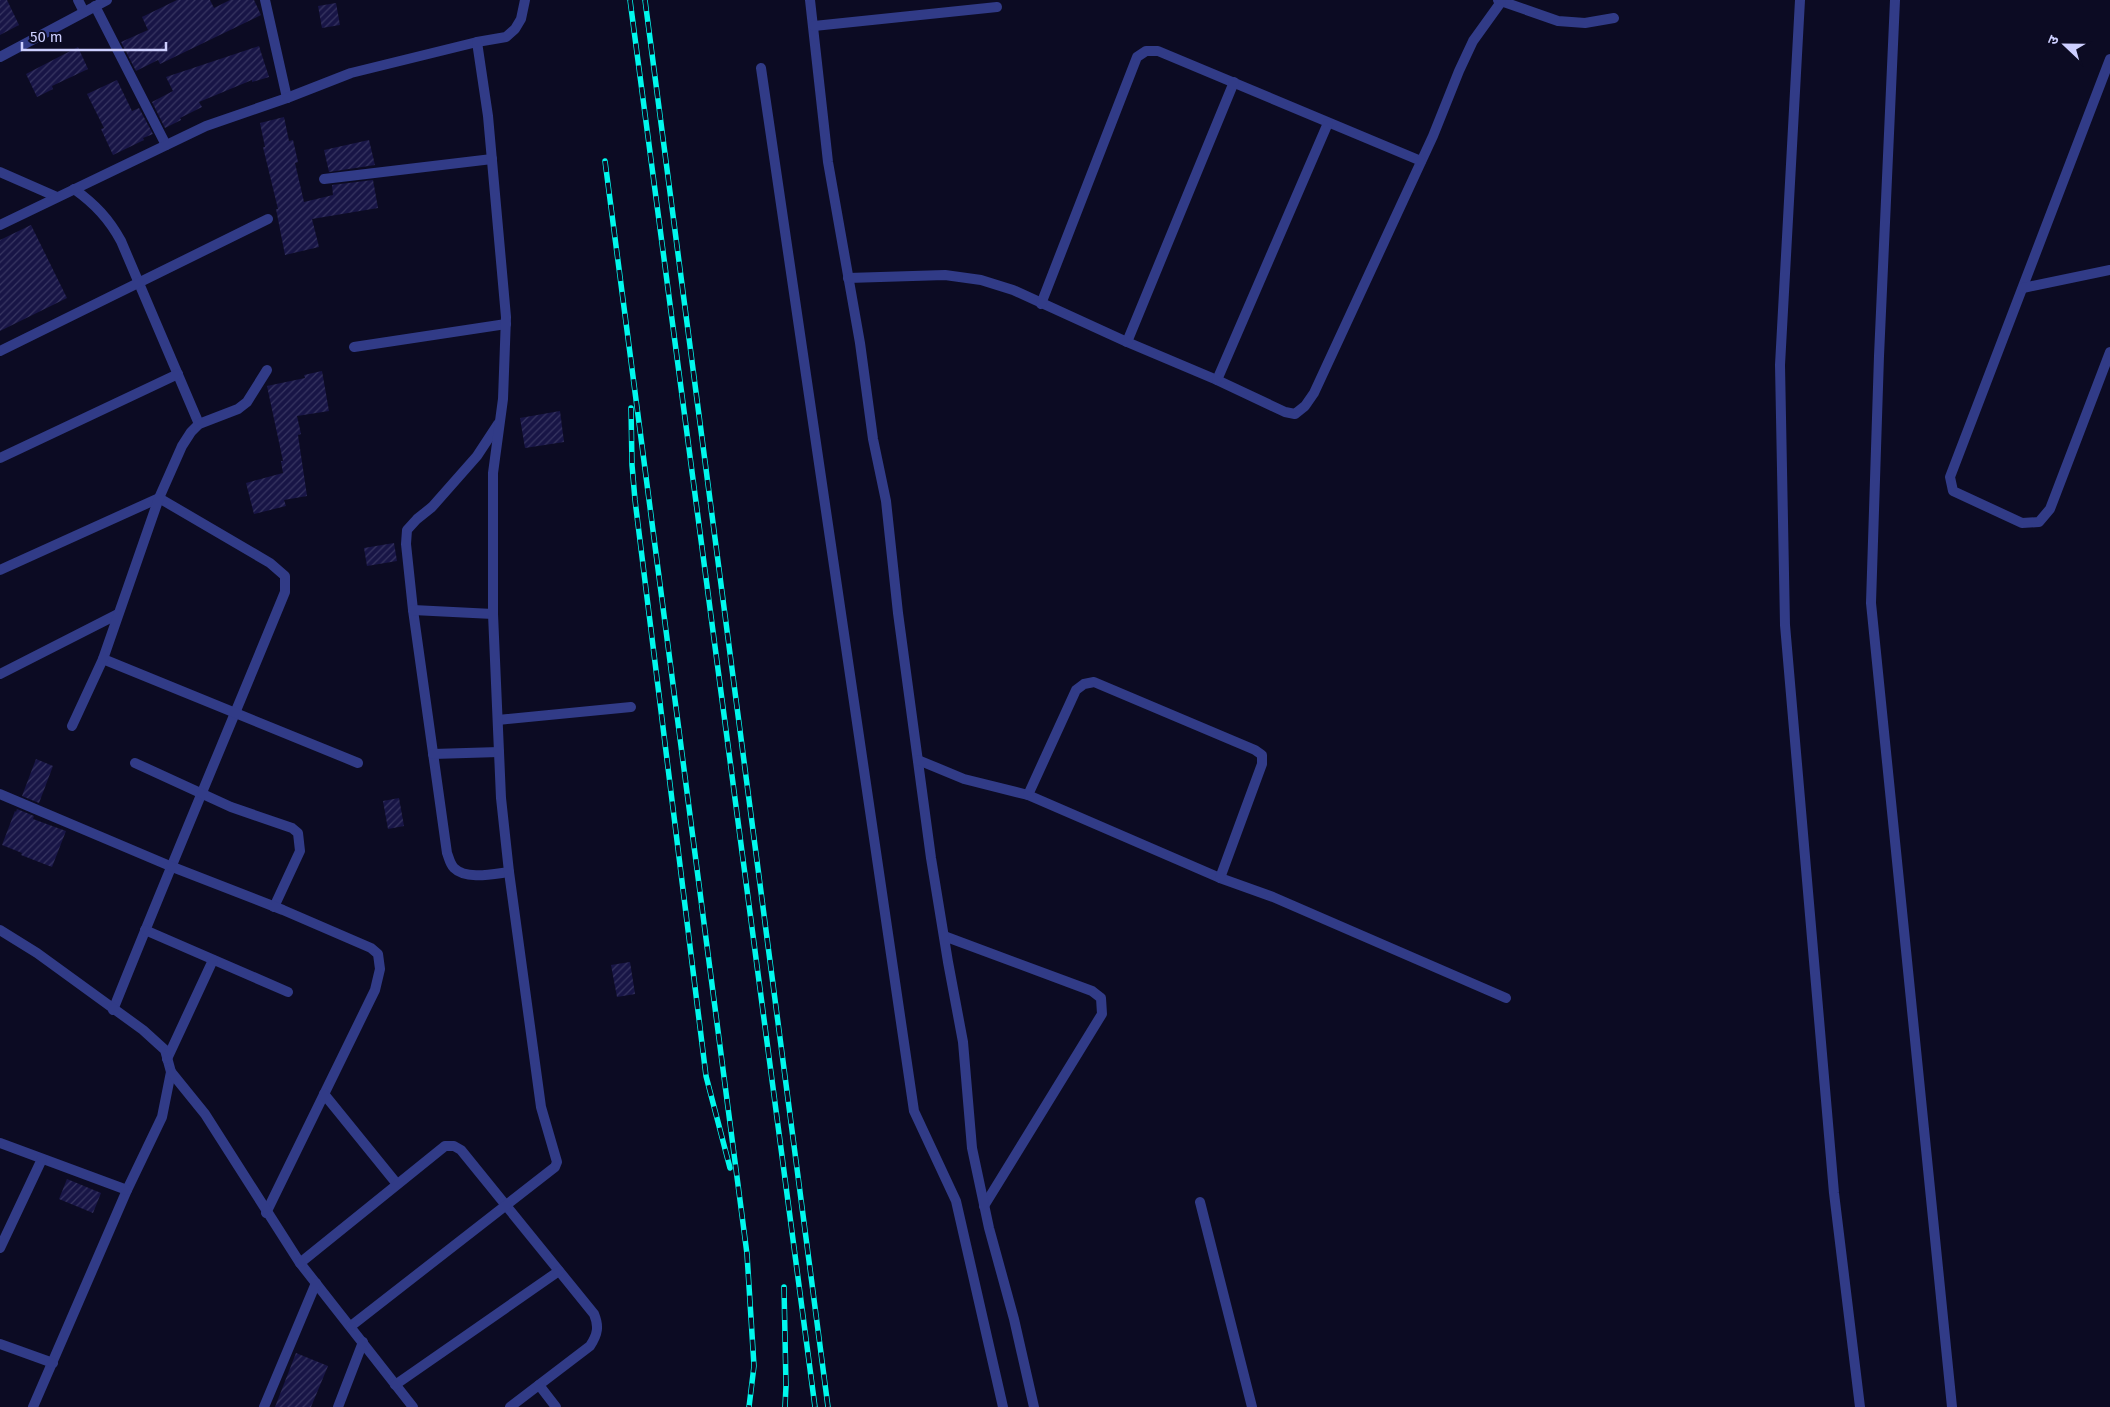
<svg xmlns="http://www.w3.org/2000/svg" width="2110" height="1407" font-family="'Fira Sans','Noto Sans Devanagari',sans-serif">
<defs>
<pattern id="building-hatch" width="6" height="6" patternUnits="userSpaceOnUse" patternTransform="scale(1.25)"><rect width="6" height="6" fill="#181546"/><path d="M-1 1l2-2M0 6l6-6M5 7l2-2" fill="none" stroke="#383662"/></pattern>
</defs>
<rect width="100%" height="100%" fill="#0c0b23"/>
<g fill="url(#building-hatch)">
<path d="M0,0H7L19,25L0,35Z"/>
<path d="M177,0H210L214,8L230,0H254L261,15L160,64L158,60L136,71L121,42L148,30L142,17Z"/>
<path d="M336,3L340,25L322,28L318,6Z"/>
<path d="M259,46L269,77L252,82V80L199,102L202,107L180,118L181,120L165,128L152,102L173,91L166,77Z"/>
<path d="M78,47L88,69L52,86L53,89L37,97L26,74Z"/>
<path d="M117,80L132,111L139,108L153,134L143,138L144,140L113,155L101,129L104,128L87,94Z"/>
<path d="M284,117L289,141L293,140L298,162L295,163L304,202L333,195L332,185L373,180L378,208L312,219L319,247L285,255L276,209H278L263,147H265L260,123Z"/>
<path d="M369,140L375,165L329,172L324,150Z"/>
<path d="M31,225L67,298L0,331V240Z"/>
<path d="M322,371L329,411L297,416L301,434L298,435L307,496L284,500L286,506L254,514L246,483L283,473L281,461H283L267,386L305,378L304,375Z"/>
<path d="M560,411L564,442L525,448L520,418Z"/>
<path d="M394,543L397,561L367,566L364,548Z"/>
<path d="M36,759L53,766L39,803L22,796Z"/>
<path d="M399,798L404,826L388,829L383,801Z"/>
<path d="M17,809L34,816L33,819L66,831L52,867L21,855L22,853L2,845L15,811L16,812Z"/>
<path d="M630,962L635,994L617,997L611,965Z"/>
<path d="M67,1179L101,1193L93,1213L59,1199Z"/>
<path d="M296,1353L328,1366L311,1407H275Z"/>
</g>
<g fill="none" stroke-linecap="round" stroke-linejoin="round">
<g stroke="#313b87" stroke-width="10">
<path d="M761,68L914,1111L956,1201L1003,1407"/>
<path d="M324,179L492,159"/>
<path d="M354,347L506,324"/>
<path d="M498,720L631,707"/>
<path d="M944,936L1092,991L1101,998L1102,1014L984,1206"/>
<path d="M1200,1202L1252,1407"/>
</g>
<g stroke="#313b87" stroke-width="10">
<path d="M78,0L84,12"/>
<path d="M265,0L287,98"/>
<path d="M810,0L828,162L860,343L873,439L886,501L898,613L931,858L948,962L963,1042L972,1148L989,1228L1014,1319L1034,1407"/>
<path d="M1498,0L1558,21L1585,23L1614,18"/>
<path d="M95,6L166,145"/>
<path d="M814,26L997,7"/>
<path d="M0,57L107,0"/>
<path d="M2110,59L1950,477L1953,491L2022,523L2039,522L2050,509L2110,352"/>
<path d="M0,172L57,197"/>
<path d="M74,189C95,204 109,219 121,241L199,424"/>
<path d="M0,225L206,126L287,98L351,73L477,42L506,37L515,29L521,19L525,0"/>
<path d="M848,278L945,275L981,280L1013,290L1127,342L1217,380L1285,412L1295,414L1305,406L1314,393L1433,136L1459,71L1473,41L1501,2"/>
<path d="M2023,288L2110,270"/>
<path d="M1041,304L1137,57L1146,51H1158L1421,161"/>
<path d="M1127,342L1234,82"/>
<path d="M0,351L268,219"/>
<path d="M1217,380L1328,123"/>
<path d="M498,424L477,456L432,507L417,519L407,530L406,544L413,610L447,853C449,858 450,864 454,868C466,880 493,874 509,872"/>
<path d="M0,458L178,374"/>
<path d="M0,570L159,498L270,563L285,576V592C228,731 169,870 113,1010"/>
<path d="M413,610L493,614"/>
<path d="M103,659L358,763"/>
<path d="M0,674L118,614"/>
<path d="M72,726L103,659L159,498L182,446L191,432L199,424L238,409L247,402L267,370"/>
<path d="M433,754L499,752"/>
<path d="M918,760L964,779L1028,795L1220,878L1273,897L1506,998"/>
<path d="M135,763L231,807L292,828L298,833L300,851L274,907"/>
<path d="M0,794L170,866L283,910L371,948L378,954L380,969L375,990L266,1213"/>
<path d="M1028,795L1076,690L1084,684L1094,682L1255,750L1262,755V764L1220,878"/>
<path d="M0,930L37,953L143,1030L165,1050L171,1072L162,1117L127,1190L33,1407"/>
<path d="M145,930L288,992"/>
<path d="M167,1059L213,960"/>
<path d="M171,1072L205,1114L300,1263L413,1407"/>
<path d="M324,1094L397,1184"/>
<path d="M0,1143L127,1190"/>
<path d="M0,1248L42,1159"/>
<path d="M300,1263L445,1146H454L461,1150L594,1314C599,1326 598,1334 590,1346L510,1407"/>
<path d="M351,1326L555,1167L557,1162L541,1107L509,872L501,798L493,614V473L503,399L506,317L488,116L477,42"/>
<path d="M0,1344L53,1363"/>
<path d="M395,1385L559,1271"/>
<path d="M539,1385L556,1407"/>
<path d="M264,1407L316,1283"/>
<path d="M338,1407L363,1342"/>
</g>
<g stroke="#313b87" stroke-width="10">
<path d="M1800,0L1780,365L1785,625L1834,1193L1860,1407"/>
<path d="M1895,0L1879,356L1871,603L1952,1407"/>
</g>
<defs>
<g id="rail">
<path d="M630,0L815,1407"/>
<path d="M645,0L828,1407"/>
<path d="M605,161L747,1254L754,1366L749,1407"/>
<path d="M631,408L632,465L635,500L706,1076L730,1168"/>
<path d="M784,1287L786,1386L785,1407"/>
</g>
</defs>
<use href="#rail" stroke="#00f8ed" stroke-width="5.5"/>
<use href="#rail" stroke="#0c0b23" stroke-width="4" stroke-dasharray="11" stroke-linecap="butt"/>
</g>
<g transform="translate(2065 45) rotate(292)" stroke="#0c0b23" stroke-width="4" paint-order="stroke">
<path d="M0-4L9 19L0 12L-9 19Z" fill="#cdcfff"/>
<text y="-8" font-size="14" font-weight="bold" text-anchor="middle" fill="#cdcfff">उ</text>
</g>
<path d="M22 42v8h144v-8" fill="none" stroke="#cdcfff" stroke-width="2.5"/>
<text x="30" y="42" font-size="15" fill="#cdcfff" stroke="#0c0b23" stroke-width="4" paint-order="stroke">50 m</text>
</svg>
